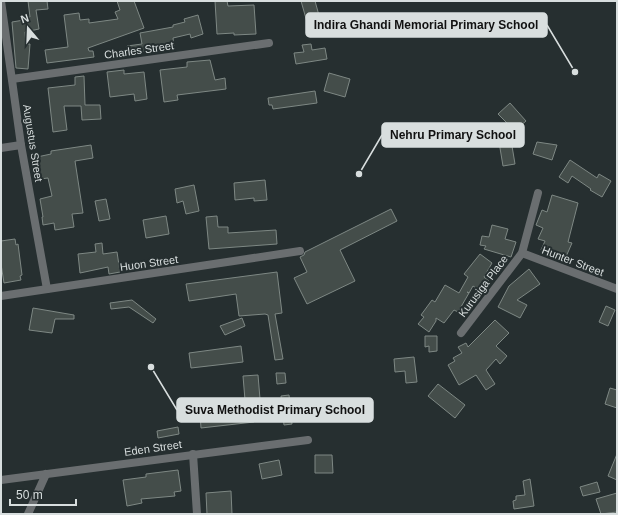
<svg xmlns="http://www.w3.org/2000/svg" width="618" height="515" font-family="Arial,sans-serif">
<rect width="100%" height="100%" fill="#262f30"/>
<g fill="#444d4a" stroke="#7e8884">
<path d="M28,1H47L48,9L36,10L39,29L25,32L26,44H30L28,69L16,68L12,22L24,20V18L30,17Z"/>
<path d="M117,1H134L144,28L88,48L89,51H93L94,57L47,63L45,50L68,47L64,15L79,13L80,20L89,19V23L118,19L115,12L120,10Z"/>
<path d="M215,1H227L228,6L254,5L256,34L234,35V33L217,34Z"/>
<path d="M301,1H315L320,19L307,22Z"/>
<path d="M198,15L203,34L191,38L190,34L173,38L174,46L128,54L127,46L142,44L140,33L173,27V25L185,22L184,19Z"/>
<path d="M311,44L312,50L325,48L327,59L296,64L294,53L304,52L302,45Z"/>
<path d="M210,60L215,80L225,78L226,89L177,95L178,100L164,102L160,70L187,67V62Z"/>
<path d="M124,70V74L144,72L147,99L135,101L134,94L110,97L107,72Z"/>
<path d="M329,73L350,79L345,97L324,91Z"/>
<path d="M84,76L85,105H100L101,119L82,120L81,106H64L67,130L53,132L48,88L75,85V77Z"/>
<path d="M315,91L317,103L273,109L272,105H269L268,98Z"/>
<path d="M510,103L526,121L512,133L505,125L507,123L498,114Z"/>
<path d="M511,140L515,164L503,166L499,142Z"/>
<path d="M537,142L557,145L552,160L533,154Z"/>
<path d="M91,145L93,158L75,161L83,213L72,214L74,227L55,230L54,223L43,225L42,217H43L40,199L52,196L48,178L40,179L37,157L51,154V151Z"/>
<path d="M570,160L597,178L599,174L611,181L602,197L590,190L591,189L572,176L568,183L559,177Z"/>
<path d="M265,180L267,200L254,201V198L235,200L234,183Z"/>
<path d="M194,185L199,211L186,214L183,201L177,203L175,189Z"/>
<path d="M552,195L578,203L568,242L572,243L565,259L541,250L545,241L538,239L543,228L536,225L542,210L547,212Z"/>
<path d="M106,199L110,219L99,221L95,201Z"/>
<path d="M391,209L397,221L340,250L355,281L307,304L294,278L307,272L300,257L304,255L305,252Z"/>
<path d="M166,216L169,234L146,238L143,220Z"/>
<path d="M217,216L218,227H228V233L276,230L277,244L209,249L206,217Z"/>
<path d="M492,225L508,229L505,239L516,242L511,257L484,249L486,246L480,245L482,236L489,237Z"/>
<path d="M15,239L16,245L18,244L22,275L20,276L21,280L4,283L1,264V241Z"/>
<path d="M102,243L103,254L117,252L120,272L109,274L108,267L80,273L78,254L96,252L95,244Z"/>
<path d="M480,254L492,263L484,277L490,282L482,292L473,286L469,293L467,292L469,293L458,312L454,310L444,323L436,318V321L429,332L418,324L424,317L421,315L432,300L435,302L445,285L459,293L468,277L464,274Z"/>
<path d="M529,269L540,284L517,300L527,305L520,318L498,307L509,286Z"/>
<path d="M277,272L282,313L275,314L283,359L275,360L268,315L265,314L239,316L236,294L189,301L186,284Z"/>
<path d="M132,300L156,319L153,323L129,307L111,309L110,303Z"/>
<path d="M606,306L615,310L608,326L599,322Z"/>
<path d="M33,308L74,315V319H55L52,333L29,330Z"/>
<path d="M242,318L245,326L225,335L220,326Z"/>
<path d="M495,320L509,333L496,346L507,356L500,364L496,359L486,370L495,384L486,390L476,375L459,385L448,365L455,361L453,358L462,353L458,347L466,343L468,347Z"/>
<path d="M425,336H437V351L429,352V346L425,347Z"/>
<path d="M241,346L243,362L191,368L189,353Z"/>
<path d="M414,357L417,382L406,383L405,371L395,372L394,359Z"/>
<path d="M276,373H285L286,383L277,384Z"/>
<path d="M258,375L260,399L245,400L243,376Z"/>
<path d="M438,384L465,405L455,418L428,396Z"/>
<path d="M610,388L617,390V408L605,404Z"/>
<path d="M289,395L292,424L284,425L281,396Z"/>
<path d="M252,408L254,422L201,428L200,414Z"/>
<path d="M178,427L179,434L158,438L157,431Z"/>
<path d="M617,454V480L608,476Z"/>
<path d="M315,455H332L333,473H315Z"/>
<path d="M279,460L282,475L262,479L259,464Z"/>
<path d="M178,470L181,491L174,492L175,496L141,499L142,503L127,506L123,480L146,477V474Z"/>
<path d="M530,479L534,506L514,509L513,501L516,500V496L525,495L523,481Z"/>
<path d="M597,482L600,492L583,496L580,487Z"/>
<path d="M231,491L232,514H207L206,493Z"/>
<path d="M617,493V512L601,514L596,499Z"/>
</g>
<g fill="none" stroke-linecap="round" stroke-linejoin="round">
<g stroke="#6a6e70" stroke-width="8">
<path d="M1,1L21,145L47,289"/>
<path d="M12,79L269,43"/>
<path d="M1,148L21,145"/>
<path d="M522,253L617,289"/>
<path d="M1,296L300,251"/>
<path d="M461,333L522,253L538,193"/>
<path d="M193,454L197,514"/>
<path d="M1,480L308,440"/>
<path d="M28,514L46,474"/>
</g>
</g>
<g text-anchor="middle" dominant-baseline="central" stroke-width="4" stroke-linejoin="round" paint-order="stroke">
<g font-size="11" fill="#d8dede" stroke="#262f30">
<text transform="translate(139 50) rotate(-8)">Charles Street</text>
<text transform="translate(33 143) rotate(81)">Augustus Street</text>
<text transform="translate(573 261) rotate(21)">Hunter Street</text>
<text transform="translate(149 263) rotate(-8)">Huon Street</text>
<text transform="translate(483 286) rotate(-53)">Kurusiga Place</text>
<text transform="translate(153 448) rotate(-8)">Eden Street</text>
</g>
</g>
<path fill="none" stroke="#d8dede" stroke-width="1.5" d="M575 72L547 25M359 174L382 135M151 367L177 410"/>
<g fill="#d8dede" stroke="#262f30" stroke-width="1.5">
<circle cx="575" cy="72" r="4"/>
<circle cx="359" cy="174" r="4"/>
<circle cx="151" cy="367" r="4"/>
</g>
<g fill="#d8dede" stroke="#d8dede" stroke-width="1.5">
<rect x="306" y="13" width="241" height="24" rx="4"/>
<rect x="382" y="123" width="142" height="24" rx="4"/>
<rect x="177" y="398" width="196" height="24" rx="4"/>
</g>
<g font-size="12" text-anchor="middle" font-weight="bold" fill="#111">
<text x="426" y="29">Indira Ghandi Memorial Primary School</text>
<text x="453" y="139">Nehru Primary School</text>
<text x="275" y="414">Suva Methodist Primary School</text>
</g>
<rect width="618" height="515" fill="none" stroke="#d8dede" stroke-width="4"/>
<g transform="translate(28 28) rotate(341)" stroke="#262f30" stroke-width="3" paint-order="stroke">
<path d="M0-3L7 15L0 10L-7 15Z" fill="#d8dede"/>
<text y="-6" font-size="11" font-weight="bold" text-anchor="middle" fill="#d8dede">N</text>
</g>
<path d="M10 499v6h66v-6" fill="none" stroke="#d8dede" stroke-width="2"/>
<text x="16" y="499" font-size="12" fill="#d8dede" stroke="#262f30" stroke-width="3" paint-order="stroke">50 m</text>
</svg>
